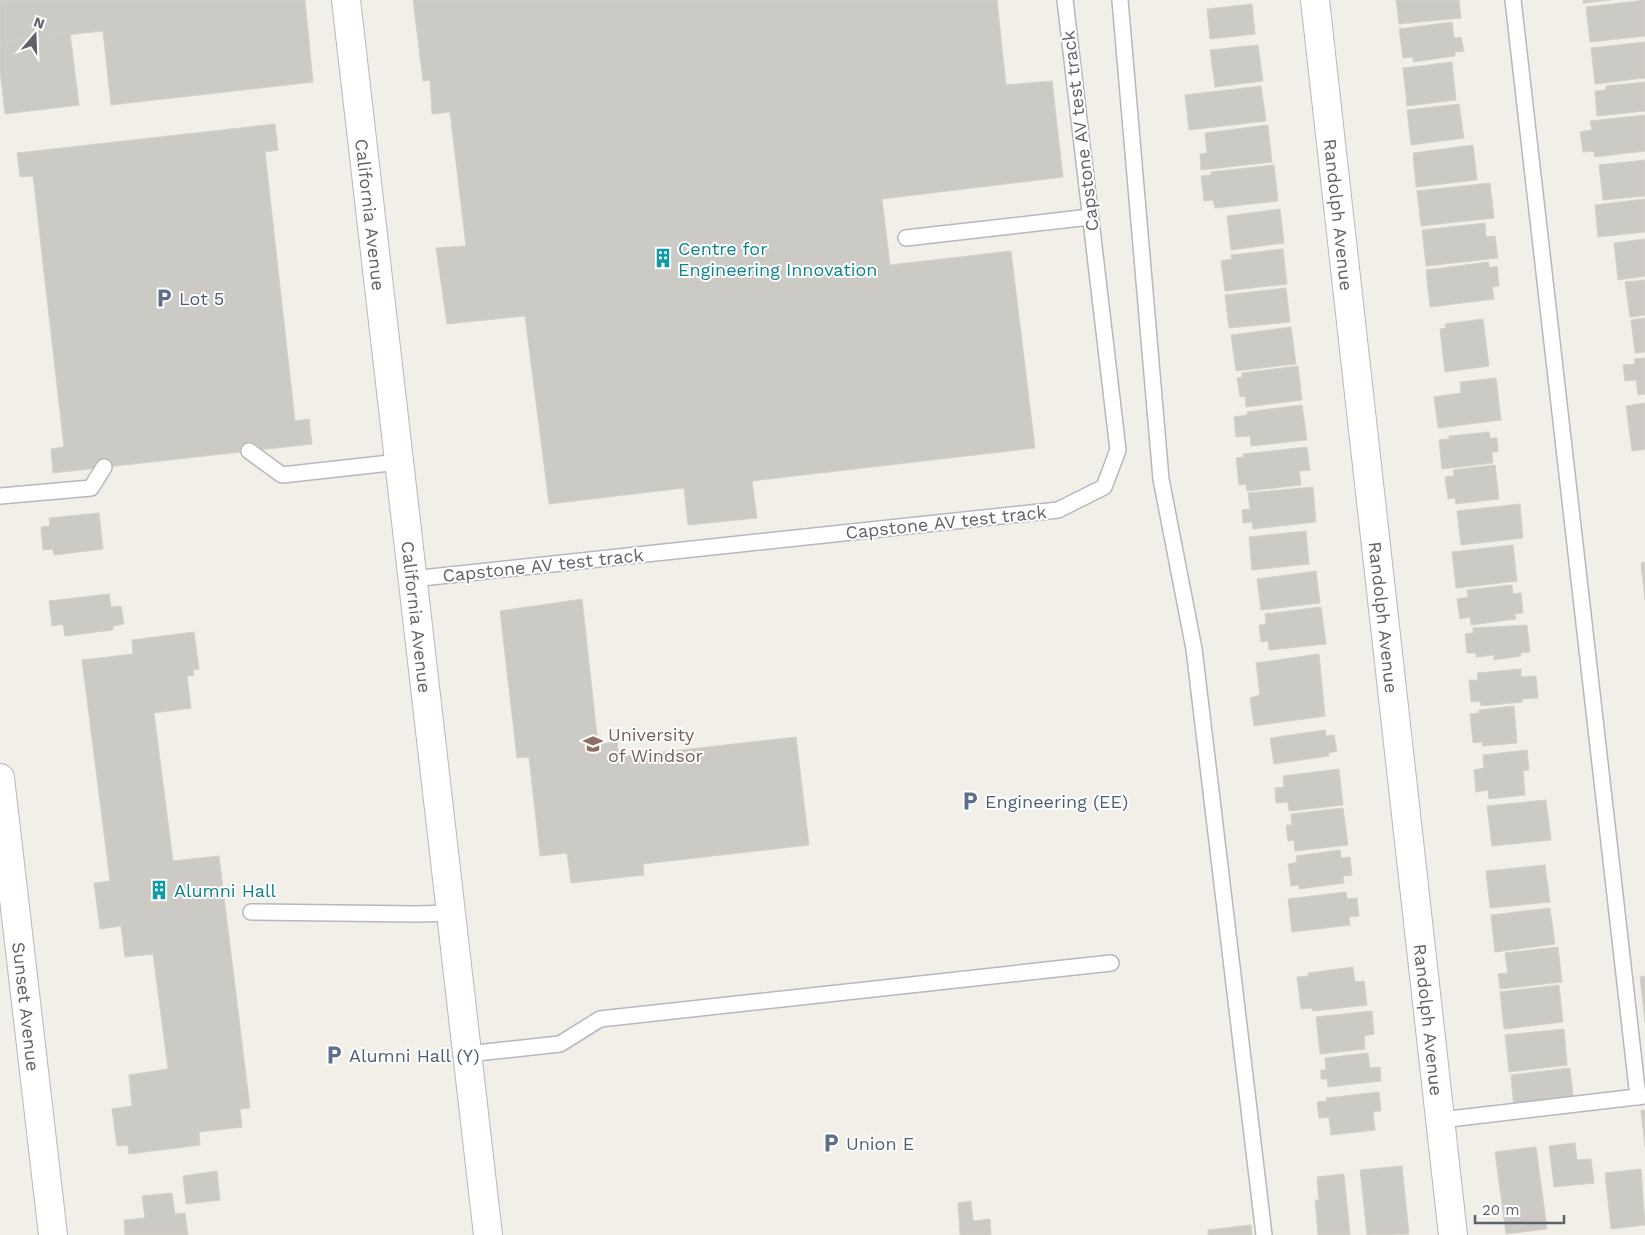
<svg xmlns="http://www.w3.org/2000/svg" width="1645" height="1235" font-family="'Work Sans',sans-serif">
<rect width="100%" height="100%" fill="#f1efe8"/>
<g fill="#cccac5" stroke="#d6d1c6">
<path d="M0,0H305L313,82L111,105L103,31L0,42Z"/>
<path d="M413,0H997L1006,85L1052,81L1063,177L882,199L890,265L1011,251L1035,448L752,481L757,518L688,525L684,488L549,504L525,316L447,324L436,248L466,246L450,112L432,114L430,80L423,81Z"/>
<path d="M1396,0H1459L1461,18L1399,24Z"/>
<path d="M1583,0H1611L1583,3Z"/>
<path d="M1645,0V36L1590,42L1586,7Z"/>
<path d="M1252,4L1255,34L1210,39L1207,9Z"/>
<path d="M1452,22L1454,38L1461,37L1464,51L1455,52V56L1413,62V57L1403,58L1399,29Z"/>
<path d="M70,33L79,105L5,114L0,71V42Z"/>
<path d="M1645,42V78L1595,84L1591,48Z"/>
<path d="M1258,45L1263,81L1215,87L1210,50Z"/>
<path d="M1452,62L1456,100L1407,106L1403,68Z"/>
<path d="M1645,82V111L1597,116L1595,91L1606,90V86Z"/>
<path d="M1261,86L1266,121L1189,130L1185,95Z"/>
<path d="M1459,104L1464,138L1411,145L1407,110Z"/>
<path d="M1645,115V151L1595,157L1594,151L1583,152L1580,132L1592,130L1590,121Z"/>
<path d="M275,124L278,150L265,152L295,421L309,419L312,444L53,473L51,449L64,447L33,176L20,177L17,153Z"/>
<path d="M1268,125L1272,162L1201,170L1200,154L1207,153L1205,133Z"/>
<path d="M1473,145L1477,180L1416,187L1413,153Z"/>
<path d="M1645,160V196L1603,200L1599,165Z"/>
<path d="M1274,165L1278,201L1215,208L1213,200L1204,201L1201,176L1211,175V172Z"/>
<path d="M1490,183L1494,218L1421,226L1417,191Z"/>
<path d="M1645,199V232L1598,237L1595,205Z"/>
<path d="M1280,209L1284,243L1231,250L1227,216Z"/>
<path d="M1485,223L1486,237L1495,236L1498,258L1426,266L1422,230Z"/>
<path d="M1645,239V276L1618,280L1614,243Z"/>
<path d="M1283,249L1287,284L1225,291L1221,261L1232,259L1231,255Z"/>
<path d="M1489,262V268L1497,266L1499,286L1492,287L1494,299L1430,307L1426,270Z"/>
<path d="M1645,280V315L1630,317L1625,282Z"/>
<path d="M1286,288L1290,322L1229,328L1225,295Z"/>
<path d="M1645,318V352L1635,353L1631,320Z"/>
<path d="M1483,319L1489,366L1445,372L1440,329L1446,328L1445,324Z"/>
<path d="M1291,327L1296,364L1236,371L1231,335Z"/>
<path d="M1645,358V394L1638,395L1636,380L1625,381L1623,365L1635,364L1634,359Z"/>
<path d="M1298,366L1302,400L1246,407L1245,396L1240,397L1237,378L1242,377V373Z"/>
<path d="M1496,378L1501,420L1438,428L1434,397L1461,393L1460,382Z"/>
<path d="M1645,403V449L1632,451L1626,406Z"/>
<path d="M1302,405L1307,440L1251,446L1250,436L1236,437L1234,417L1247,415V412Z"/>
<path d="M1489,432L1490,438H1497L1498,452H1492L1493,463L1442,469L1439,440L1449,439V436Z"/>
<path d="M1307,447L1310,470L1299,471L1301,485L1247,491L1246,484L1239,485L1236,458L1244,457L1243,454Z"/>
<path d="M1495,465L1499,499L1456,504L1455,498L1448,499L1445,477L1454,476L1453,470Z"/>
<path d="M1313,487L1316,522L1253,529L1252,522L1243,523L1242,510L1250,509L1248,493Z"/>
<path d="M1520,504L1523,538L1461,545L1457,511Z"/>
<path d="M99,513L103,549L54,555L53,549L43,550L41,527L50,526L49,518Z"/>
<path d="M1306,531L1309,564L1252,570L1249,537Z"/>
<path d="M1513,545L1517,581L1456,588L1452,552Z"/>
<path d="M1645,562V600L1641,563Z"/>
<path d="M1316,571L1320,603L1261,610L1257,579Z"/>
<path d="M1512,585L1513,594L1521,593L1523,613L1515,614L1516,619L1471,625L1470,617L1460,619L1457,599L1468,597L1467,590Z"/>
<path d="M109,594L111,607L121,606L124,624L113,626V630L65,636L63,624L52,626L49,601Z"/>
<path d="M582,599L598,744L617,742L619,757L796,737L809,845L643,864L644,875L571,883L567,853L540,856L529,757L517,758L500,611Z"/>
<path d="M1321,607L1326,644L1269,650L1268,641L1261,642L1259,625L1266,624L1265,614Z"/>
<path d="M1527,625L1530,652L1520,653L1521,656L1494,660V655L1476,657V653H1467L1465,634L1473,633V628Z"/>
<path d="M194,632L199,669L193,670L194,675L187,676L191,708L154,713L173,861L219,856L250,1108L240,1109L242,1127L199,1132L200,1145L129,1154L128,1145L117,1146L112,1109L132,1106L129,1075L168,1069L153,954L125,957L121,926L100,929L94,883L110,881L82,660L133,654L132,640Z"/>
<path d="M1319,654L1325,716L1254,726L1250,698L1260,695L1256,663Z"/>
<path d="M1521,669V677L1536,676L1538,698L1522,699V702L1481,706L1480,701L1471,702L1469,680H1478L1477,673Z"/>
<path d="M1514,706L1517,743L1483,746L1482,742L1473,743L1470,714L1479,713V710Z"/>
<path d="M1325,730L1326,736L1334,735L1337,751L1328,753L1329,756L1274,764L1270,738Z"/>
<path d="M1527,750L1529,770L1523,771L1525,795L1489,799L1488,790L1476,792L1474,770L1484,768L1483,755Z"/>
<path d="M1339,769L1343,805L1289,811L1288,802L1276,803L1275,788L1284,787L1283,776Z"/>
<path d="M1546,800L1551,840L1492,846L1487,806Z"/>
<path d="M1343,808L1348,845L1295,851L1294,840L1288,841L1286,825H1292L1291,814Z"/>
<path d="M1340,850L1341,858L1350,857L1352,875L1343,876L1344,883L1299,889V885L1291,886L1288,864L1297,862L1296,856Z"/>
<path d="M1545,865L1550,902L1490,908L1486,871Z"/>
<path d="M1346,892L1347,899L1357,898L1359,916L1349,917L1350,925L1292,932L1288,899Z"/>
<path d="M1550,908L1555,944L1495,952L1491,915Z"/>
<path d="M1558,947L1562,982L1500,989L1498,974L1508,973L1505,953Z"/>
<path d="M1353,967L1355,982L1364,981L1367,1005L1313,1011L1312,1008L1301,1009L1297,977L1308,976V973Z"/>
<path d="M1645,976V1022L1640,977Z"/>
<path d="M1559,985L1563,1022L1504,1029L1500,992Z"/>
<path d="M1372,1011L1374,1034L1364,1036L1365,1049L1320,1054L1316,1017Z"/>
<path d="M1564,1029L1567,1065L1509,1072L1505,1035Z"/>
<path d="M1368,1053L1370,1068L1380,1067L1381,1081L1328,1087L1327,1079H1321V1070H1326L1325,1058Z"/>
<path d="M1570,1068L1574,1103L1514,1110L1511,1075Z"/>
<path d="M1379,1092L1381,1111L1373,1112L1375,1130L1331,1135L1329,1117L1319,1118L1317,1102L1327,1101L1326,1098Z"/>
<path d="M1641,1110H1645V1147Z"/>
<path d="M1575,1143L1577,1160L1591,1159L1594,1183L1554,1187L1549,1146Z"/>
<path d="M1536,1147L1547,1229L1506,1234L1495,1152Z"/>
<path d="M1402,1166L1409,1234L1367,1235L1360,1170Z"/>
<path d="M1641,1169L1645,1225L1611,1229L1605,1173Z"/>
<path d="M217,1171L220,1200L186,1204L183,1176Z"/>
<path d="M1344,1174L1350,1235H1318L1315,1200H1319L1317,1177Z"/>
<path d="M172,1193L175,1214L185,1213L188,1235H125L124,1220L145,1218L142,1196Z"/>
<path d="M971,1201L973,1221L990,1219L991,1235H960L958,1203Z"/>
<path d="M1251,1225L1252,1235H1208V1230Z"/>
</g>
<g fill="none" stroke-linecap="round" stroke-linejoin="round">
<defs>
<g id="lane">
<path d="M1120,0L1161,479L1194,649L1264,1235"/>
<path d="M1513,0L1638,1097"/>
<path d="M906,238L1090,217"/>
<path d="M249,451L282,475L399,462"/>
<path d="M0,496L91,488L104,467"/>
<path d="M412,579L1058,510L1104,487L1118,450L1065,0"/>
<path d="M251,912L417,914L451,913"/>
<path d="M467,1054L560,1044L600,1019L1111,963"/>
<path d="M1441,1120L1645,1096"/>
</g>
<g id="street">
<path id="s1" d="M346,0L488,1235"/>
<path id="s2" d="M1315,0L1453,1235"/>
<path id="s3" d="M0,778L53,1235"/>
</g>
</defs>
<use href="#lane" stroke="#b5b8bc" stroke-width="18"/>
<use href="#street" stroke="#b5b8bc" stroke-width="30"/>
<use href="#lane" stroke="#fff" stroke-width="15"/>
<use href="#street" stroke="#fff" stroke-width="28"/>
</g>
<defs>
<symbol id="building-bare" viewBox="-9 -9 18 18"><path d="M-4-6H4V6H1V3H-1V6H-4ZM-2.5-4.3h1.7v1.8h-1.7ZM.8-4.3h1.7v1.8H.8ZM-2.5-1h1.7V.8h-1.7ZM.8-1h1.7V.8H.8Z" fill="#0f9aa8" stroke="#fff" stroke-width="2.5" paint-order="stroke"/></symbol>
<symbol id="parking-bare" viewBox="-9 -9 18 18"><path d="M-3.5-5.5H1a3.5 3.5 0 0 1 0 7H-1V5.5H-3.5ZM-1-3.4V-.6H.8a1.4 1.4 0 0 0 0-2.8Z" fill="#5c6f8a" stroke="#fff" stroke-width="2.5" paint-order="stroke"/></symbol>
<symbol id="university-bare" viewBox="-9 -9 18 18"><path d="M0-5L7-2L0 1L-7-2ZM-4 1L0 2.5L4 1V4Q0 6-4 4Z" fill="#8d6e63" stroke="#fff" stroke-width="2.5" paint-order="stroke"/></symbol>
</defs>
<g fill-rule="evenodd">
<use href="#building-bare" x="649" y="244" width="28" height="28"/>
<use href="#parking-bare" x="150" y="284" width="28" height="28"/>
<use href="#university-bare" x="579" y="730" width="28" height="28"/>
<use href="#parking-bare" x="956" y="787" width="28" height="28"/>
<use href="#building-bare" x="145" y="876" width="28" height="28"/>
<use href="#parking-bare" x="320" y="1041" width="28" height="28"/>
<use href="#parking-bare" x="817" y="1129" width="28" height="28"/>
</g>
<g text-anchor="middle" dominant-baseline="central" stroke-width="4" stroke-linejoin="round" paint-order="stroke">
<g font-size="18" fill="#5f6368" stroke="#fff">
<text transform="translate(1080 131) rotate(-97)">Capstone AV test track</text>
<text stroke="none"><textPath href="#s1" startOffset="216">California Avenue</textPath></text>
<text stroke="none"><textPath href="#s2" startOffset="216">Randolph Avenue</textPath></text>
<text transform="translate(946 522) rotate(-6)">Capstone AV test track</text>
<text transform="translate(543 565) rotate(-6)">Capstone AV test track</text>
<text stroke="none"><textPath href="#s2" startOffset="621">Randolph Avenue</textPath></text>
<text stroke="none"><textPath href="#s1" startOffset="621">California Avenue</textPath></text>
<text stroke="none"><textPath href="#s3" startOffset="230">Sunset Avenue</textPath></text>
<text stroke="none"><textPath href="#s2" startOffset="1026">Randolph Avenue</textPath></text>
</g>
<g font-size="18" fill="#0d838f" stroke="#fff" text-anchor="start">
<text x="678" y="248">Centre for<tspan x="678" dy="21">Engineering Innovation</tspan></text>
<text x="174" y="890">Alumni Hall</text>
</g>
<g font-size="18" fill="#4e5e75" stroke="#fff" text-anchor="start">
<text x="179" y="298">Lot 5</text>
<text x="985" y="801">Engineering (EE)</text>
<text x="349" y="1055">Alumni Hall (Y)</text>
<text x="846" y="1143">Union E</text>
</g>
<g font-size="18" fill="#785e54" stroke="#fff" text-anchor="start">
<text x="608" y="734">University<tspan x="608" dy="21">of Windsor</tspan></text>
</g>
</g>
<g transform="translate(35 35) rotate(19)" stroke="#ffffff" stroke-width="4" paint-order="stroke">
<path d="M0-4L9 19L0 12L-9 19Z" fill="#5f6368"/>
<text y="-8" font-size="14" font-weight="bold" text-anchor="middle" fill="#5f6368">N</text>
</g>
<path d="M1475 1215v8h89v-8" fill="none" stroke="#5f6368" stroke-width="2.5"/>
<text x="1482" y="1215" font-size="15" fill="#5f6368" stroke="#ffffff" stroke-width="4" paint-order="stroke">20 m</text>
</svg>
